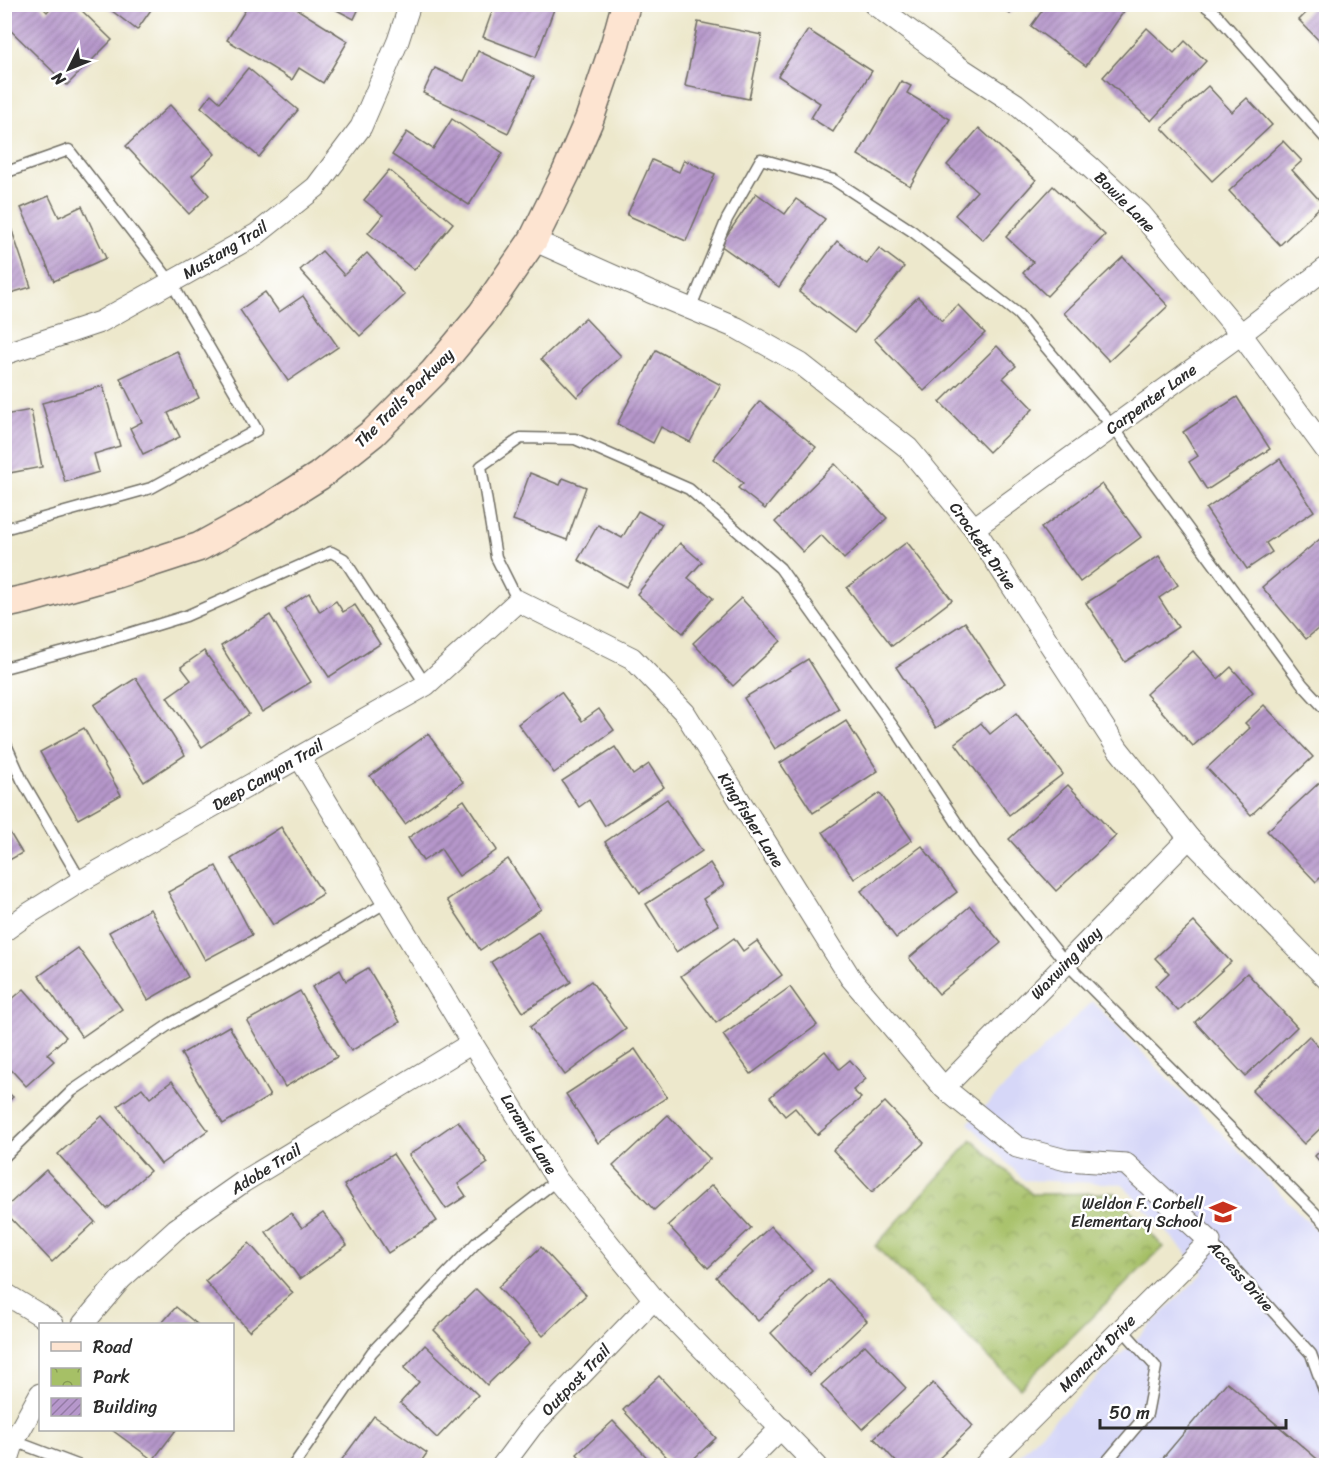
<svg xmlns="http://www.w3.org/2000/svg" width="1331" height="1470" font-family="Sriracha,sans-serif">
<defs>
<pattern id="park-crowns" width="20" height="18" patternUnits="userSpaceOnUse" patternTransform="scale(1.5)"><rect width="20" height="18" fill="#a6c066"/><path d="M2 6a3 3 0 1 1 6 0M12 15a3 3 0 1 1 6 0" fill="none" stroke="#879c54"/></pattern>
<pattern id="building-hatch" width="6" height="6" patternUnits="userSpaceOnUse" patternTransform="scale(1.5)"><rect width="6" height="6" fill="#b697cb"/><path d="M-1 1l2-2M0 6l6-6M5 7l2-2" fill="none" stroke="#947ba5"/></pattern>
</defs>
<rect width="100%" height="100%" fill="#fff"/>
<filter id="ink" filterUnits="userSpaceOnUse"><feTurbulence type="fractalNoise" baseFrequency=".0167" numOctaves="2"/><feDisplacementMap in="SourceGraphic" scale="12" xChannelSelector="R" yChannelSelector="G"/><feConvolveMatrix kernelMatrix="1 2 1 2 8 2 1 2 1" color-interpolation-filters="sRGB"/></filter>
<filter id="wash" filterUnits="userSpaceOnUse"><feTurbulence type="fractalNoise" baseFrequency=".008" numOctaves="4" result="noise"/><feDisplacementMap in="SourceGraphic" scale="24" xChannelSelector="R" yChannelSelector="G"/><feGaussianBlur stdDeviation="1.35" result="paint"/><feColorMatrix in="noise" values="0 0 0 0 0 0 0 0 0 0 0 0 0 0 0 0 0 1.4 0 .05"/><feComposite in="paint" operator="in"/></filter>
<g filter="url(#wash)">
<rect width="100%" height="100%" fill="#ede8cc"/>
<path fill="#d6d7f8" d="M1092,1001L1326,1240V1465H1009L1204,1272L1122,1184L1024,1180L968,1123Z"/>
<path fill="url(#park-crowns)" stroke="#687648" stroke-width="1.5" d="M972,1140L1032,1194L1115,1193L1163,1247L1020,1388L875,1246Z"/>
<g id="blocks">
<g fill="url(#building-hatch)">
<path d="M15,4H39L47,12L54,4H75L112,40L67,85L4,24V16Z"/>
<path d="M103,4H155L137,30Z"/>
<path d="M249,4H289L348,41L323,83L299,68L292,80L227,40Z"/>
<path d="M325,4H361L354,19Z"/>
<path d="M482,4H556L536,57L483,37L493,9Z"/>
<path d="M996,4H1017L1010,14Z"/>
<path d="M1047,4H1129L1086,66L1031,26Z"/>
<path d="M1315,4H1326V48L1299,20Z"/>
<path d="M698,22L762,35L749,99L685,86Z"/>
<path d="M1147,28L1174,53L1185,41L1206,61L1151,121L1103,77Z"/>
<path d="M808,30L872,71L833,132L811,118L820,103L778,76Z"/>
<path d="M478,51L534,77L508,133L423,93L435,68L464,81Z"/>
<path d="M248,68L298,110L259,157L201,107L211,94L220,102Z"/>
<path d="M901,81L911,86L907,93L950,119L910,186L858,155Z"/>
<path d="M1208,86L1232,112L1247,98L1272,125L1212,181L1162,128Z"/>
<path d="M170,105L215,154L192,176L209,195L189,214L126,146Z"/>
<path d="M4,119L11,133L4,136Z"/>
<path d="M452,119L503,153L469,205L392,155L407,132L433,149Z"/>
<path d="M979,128L1036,180L983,240L955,215L977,191L947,165Z"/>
<path d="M1283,141L1302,161L1292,170L1323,204L1280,245L1229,191Z"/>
<path d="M652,160L679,172L684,160L715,174L686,241L627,215Z"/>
<path d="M389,170L453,223L414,270L368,233L383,215L364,200Z"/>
<path d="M1053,186L1105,235L1047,296L1023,273L1033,262L1006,237Z"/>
<path d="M756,193L785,214L796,199L825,219L779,287L720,245Z"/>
<path d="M49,196L59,217L82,206L106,258L54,281L21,208Z"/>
<path d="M4,207L31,287L4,295Z"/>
<path d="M837,241L867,264L879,248L904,267L854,333L799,292Z"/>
<path d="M322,251L344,275L367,253L405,295L360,336L300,270Z"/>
<path d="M1123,257L1168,306L1109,361L1064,313Z"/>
<path d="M265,292L279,312L303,296L338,347L288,381L240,310Z"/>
<path d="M918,297L942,321L958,305L985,333L924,391L874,339Z"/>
<path d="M585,318L621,356L577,397L541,359Z"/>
<path d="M997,346L1016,366L1003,378L1033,409L989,452L940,402Z"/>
<path d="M656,350L721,385L690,442L661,427L653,443L617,424Z"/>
<path d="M177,351L199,398L168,413L180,437L143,454L130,428L142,422L120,378Z"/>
<path d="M103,386L120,446L94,454L99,472L65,482L42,403Z"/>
<path d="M1237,397L1270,449L1207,490L1189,462L1198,456L1183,432Z"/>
<path d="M760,401L816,447L765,509L738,488L743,483L713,459Z"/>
<path d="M31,410L42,467L4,474V415Z"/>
<path d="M1280,459L1314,511L1266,543L1272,552L1247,569L1206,509Z"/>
<path d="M835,464L887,518L844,559L821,535L803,552L775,522Z"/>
<path d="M530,473L560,485L563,478L586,487L567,540L513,520Z"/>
<path d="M1102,484L1141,537L1080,582L1041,528Z"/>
<path d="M638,511L662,524L626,587L578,560L598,525L622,538Z"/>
<path d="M1326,534V622L1306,639L1262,587Z"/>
<path d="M907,542L952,600L892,646L847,588Z"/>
<path d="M680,543L702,562L688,578L713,598L683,633L637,594Z"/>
<path d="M1159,556L1178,585L1159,598L1178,627L1125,662L1086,603Z"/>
<path d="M309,593L320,612L336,601L343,612L355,605L380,644L329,677L285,609Z"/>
<path d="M741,598L781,641L733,686L693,643Z"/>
<path d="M270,615L311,682L262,712L221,646Z"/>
<path d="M965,622L1005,683L936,728L896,667Z"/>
<path d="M204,651L249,714L202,747L167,697L191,680L181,667Z"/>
<path d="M1193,651L1218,679L1231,667L1253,692L1193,746L1146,694Z"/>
<path d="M808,659L839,709L775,749L744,698Z"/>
<path d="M136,678L185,755L144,782L94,705Z"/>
<path d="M561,692L582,721L599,709L614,730L554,773L518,724Z"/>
<path d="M1264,705L1313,757L1251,815L1207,768L1250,728L1245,723Z"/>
<path d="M1016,713L1063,774L1009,815L955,743L981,723L990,734Z"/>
<path d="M846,721L878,771L813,813L780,763Z"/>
<path d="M84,728L121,795L78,819L40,752Z"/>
<path d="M428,734L463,782L405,824L370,776Z"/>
<path d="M615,747L633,775L649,764L664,787L605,826L589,800L579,807L562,781Z"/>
<path d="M1321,781L1326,787V872L1316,882L1267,831Z"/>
<path d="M1068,785L1116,836L1056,891L1009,839Z"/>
<path d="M880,793L912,840L854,879L823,832Z"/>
<path d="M667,799L702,851L640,893L605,842Z"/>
<path d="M464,800L497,850L459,876L441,849L423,861L408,838Z"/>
<path d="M4,823L22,853L4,863Z"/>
<path d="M281,827L323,894L273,925L231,859Z"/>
<path d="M922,846L957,892L896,938L861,891Z"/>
<path d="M508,859L541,909L480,950L447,900Z"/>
<path d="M710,863L724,885L703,899L719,925L676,952L646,904Z"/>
<path d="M216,866L252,935L205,960L168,892Z"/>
<path d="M970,906L1001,943L939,994L909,958Z"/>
<path d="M150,909L188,977L148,1000L109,932Z"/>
<path d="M1194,922L1231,962L1178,1011L1155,986L1169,973L1155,958Z"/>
<path d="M538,932L571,982L523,1012L491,962Z"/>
<path d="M734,938L743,951L757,941L782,975L716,1023L681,976Z"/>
<path d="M78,948L122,1009L82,1037L39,976Z"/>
<path d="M368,968L400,1022L351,1051L312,987L340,970L346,981Z"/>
<path d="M1247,973L1297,1027L1245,1076L1195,1022Z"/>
<path d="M591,981L626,1029L565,1075L530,1027Z"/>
<path d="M790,987L817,1025L751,1074L723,1035Z"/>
<path d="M24,989L66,1037L47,1054L54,1061L26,1086L4,1062V1006Z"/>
<path d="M300,991L337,1057L285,1087L247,1021Z"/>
<path d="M229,1026L270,1096L223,1124L181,1054Z"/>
<path d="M1309,1036L1326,1054V1123L1304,1144L1252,1091Z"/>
<path d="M635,1049L667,1097L598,1143L566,1094Z"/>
<path d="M825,1051L839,1069L850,1060L866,1079L853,1090L861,1098L817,1135L795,1108L785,1116L770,1097Z"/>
<path d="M172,1081L208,1130L161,1164L118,1106L142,1088L150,1098Z"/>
<path d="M4,1089L13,1097L4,1105Z"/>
<path d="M885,1102L924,1143L872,1192L833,1150Z"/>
<path d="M668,1115L710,1159L654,1210L613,1166Z"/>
<path d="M102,1116L150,1171L107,1209L58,1154Z"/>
<path d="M458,1121L488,1163L458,1184L466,1196L446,1209L409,1155Z"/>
<path d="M1326,1145V1169L1315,1156Z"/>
<path d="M393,1154L437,1221L388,1253L344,1185Z"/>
<path d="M46,1170L95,1222L52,1262L4,1211V1209Z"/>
<path d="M712,1185L751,1228L708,1268L668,1225Z"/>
<path d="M291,1213L302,1228L323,1213L347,1245L300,1279L266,1232Z"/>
<path d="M771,1226L812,1270L758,1321L716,1277Z"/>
<path d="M249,1243L293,1293L249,1331L205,1281Z"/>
<path d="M541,1247L586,1295L543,1336L498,1287Z"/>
<path d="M828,1280L867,1321L810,1375L771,1333Z"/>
<path d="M476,1289L530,1343L487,1385L434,1330Z"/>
<path d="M176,1307L197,1324H161Z"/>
<path d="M425,1345L478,1395L437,1438L400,1403L419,1382L404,1368Z"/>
<path d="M865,1345L906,1388L862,1429L821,1385Z"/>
<path d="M659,1376L716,1438L686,1466H675L623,1410Z"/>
<path d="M1227,1382L1323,1464L1322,1466H1156Z"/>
<path d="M933,1383L973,1426L931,1466H900L874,1438Z"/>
<path d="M374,1416L427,1453L418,1466H345L340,1462Z"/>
<path d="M613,1421L655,1466H587L577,1454Z"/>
<path d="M112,1430H176L153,1460Z"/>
</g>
</g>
</g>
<g filter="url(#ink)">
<use href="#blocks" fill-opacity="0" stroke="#6f6d63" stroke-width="1.5"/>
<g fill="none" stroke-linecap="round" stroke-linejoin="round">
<defs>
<g id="lane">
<path d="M1203,4L1215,13L1326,139"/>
<path d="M4,173L69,150L171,282L257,430L151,488L4,529"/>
<path d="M690,309L727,219L761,159L834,180L912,231L1018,314L1113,427L1303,685L1326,710"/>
<path d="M518,601L496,557L481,466L521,438L575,439L689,489L780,568L897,732L976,852L1066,963L1326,1224"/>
<path d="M4,668L98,643L186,616L331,552L344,559L426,685"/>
<path d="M4,740L22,780L81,881"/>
<path d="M4,1157L72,1091L170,1024L308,949L387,902"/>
<path d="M1210,1241L1311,1354L1326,1396"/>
<path d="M14,1441L80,1466"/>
<path d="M293,1466L372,1352L477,1242L557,1180"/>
<path d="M1103,1466L1147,1414L1156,1367L1122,1329"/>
</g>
<g id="street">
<path d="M874,4L956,65L1016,104L1089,166L1141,214L1241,334L1326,450"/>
<path d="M533,240L650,292L737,328L801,364L908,448L974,528L1118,749L1189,838L1326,978"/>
<path d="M4,354L100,322L257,234L316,187L361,127L398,41L410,4"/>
<path d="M974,528L1241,334L1326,268"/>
<path d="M300,758L472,1043L557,1180L654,1299L817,1466"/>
<path d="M4,931L25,916L81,881L426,685L518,601L632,658L685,713L850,977L944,1088L1017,1147L1066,1160L1126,1164L1210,1241L984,1466"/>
<path d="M944,1088L1189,838"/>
<path d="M4,1293L40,1315L53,1324"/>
<path d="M83,1324L121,1279L176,1229L243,1182L472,1043"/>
<path d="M6,1466L14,1441L40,1394"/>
<path d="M502,1466L532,1426L654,1299"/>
<path d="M743,1466L781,1428"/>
</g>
<path id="secondary" d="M4,604L27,599L119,573L199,547L252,518L319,476L373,433L434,372L482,314L533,240L566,173L589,120L615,44L626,4"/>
</defs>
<use href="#lane" stroke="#6f6d63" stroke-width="13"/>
<use href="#street" stroke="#6f6d63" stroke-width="23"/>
<use href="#secondary" stroke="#6f6d63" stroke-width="31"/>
<use href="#lane" stroke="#fff" stroke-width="10"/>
<use href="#street" stroke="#fff" stroke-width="21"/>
<use href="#secondary" stroke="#fde4d1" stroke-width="28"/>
</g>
</g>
<defs>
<symbol id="school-bare" viewBox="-9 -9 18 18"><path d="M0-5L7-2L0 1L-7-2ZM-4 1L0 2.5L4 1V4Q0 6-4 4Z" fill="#c8321e" stroke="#fff" stroke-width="2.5" paint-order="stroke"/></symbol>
</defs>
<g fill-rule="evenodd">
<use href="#school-bare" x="1204" y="1193" width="38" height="38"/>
</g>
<g text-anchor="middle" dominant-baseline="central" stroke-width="5" stroke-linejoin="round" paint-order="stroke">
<g font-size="16" fill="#2b2b2b" stroke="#fff">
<text transform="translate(1125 202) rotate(45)">Bowie Lane</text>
<text transform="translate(225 250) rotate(-31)">Mustang Trail</text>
<text transform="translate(404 398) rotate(-45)">The Trails Parkway</text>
<text transform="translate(1151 399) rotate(-36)">Carpenter Lane</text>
<text transform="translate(983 546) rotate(55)">Crockett Drive</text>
<text transform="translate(268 775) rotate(-30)">Deep Canyon Trail</text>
<text transform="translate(751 820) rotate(58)">Kingfisher Lane</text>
<text transform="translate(1066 963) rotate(-46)">Waxwing Way</text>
<text transform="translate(529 1134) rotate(58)">Laramie Lane</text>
<text transform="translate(266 1169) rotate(-32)">Adobe Trail</text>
<text transform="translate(1241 1276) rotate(48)">Access Drive</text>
<text transform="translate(1097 1353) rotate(-45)">Monarch Drive</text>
<text transform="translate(576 1380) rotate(-46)">Outpost Trail</text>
</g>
<g font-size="16" fill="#2b2b2b" stroke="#fff" text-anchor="end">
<text x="1203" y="1203">Weldon F. Corbell<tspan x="1203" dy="18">Elementary School</tspan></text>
</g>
</g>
<rect width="1331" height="1470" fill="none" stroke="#fff" stroke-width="24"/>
<rect x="39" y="1323" width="195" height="108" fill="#ffffff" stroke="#aaaaaa" stroke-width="1.5"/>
<rect x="51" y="1342" width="30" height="9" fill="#fde4d1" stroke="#aaaaaa" stroke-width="1.5"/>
<text x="93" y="1353" font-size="18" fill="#2b2b2b">Road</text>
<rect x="51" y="1368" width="30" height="18" fill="url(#park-crowns)" stroke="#aaaaaa" stroke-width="1.5"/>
<text x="93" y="1383" font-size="18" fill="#2b2b2b">Park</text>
<rect x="51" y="1398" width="30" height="18" fill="url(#building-hatch)" stroke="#aaaaaa" stroke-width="1.5"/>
<text x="93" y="1413" font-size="18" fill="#2b2b2b">Building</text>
<g transform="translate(69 69) rotate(227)" stroke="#ffffff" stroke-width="4.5" paint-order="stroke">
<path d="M0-4.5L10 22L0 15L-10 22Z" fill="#2b2b2b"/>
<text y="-9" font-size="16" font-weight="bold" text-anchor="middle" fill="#2b2b2b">N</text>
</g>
<path d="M1100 1419v9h186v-9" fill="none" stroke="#2b2b2b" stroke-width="3"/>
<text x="1109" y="1419" font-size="18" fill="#2b2b2b" stroke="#ffffff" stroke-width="4.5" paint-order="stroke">50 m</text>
</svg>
